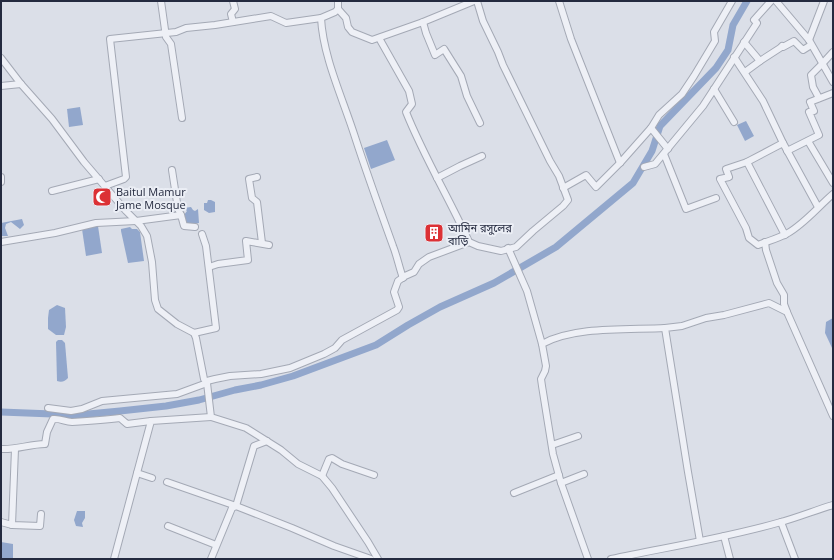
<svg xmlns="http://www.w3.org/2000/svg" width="834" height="560" font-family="'Open Sans','Noto Sans Bengali',sans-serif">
<rect width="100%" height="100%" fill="#dbdfe8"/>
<g fill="#92a7cc">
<path d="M80,107L83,125L69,127L67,109Z"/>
<path d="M746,121L754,136L745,141L737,125Z"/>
<path d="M387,140L395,160L371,169L364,148Z"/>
<path d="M208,200H211L215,202V212L209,213L204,210V203H207Z"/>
<path d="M191,207L193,210L195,211L198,209L199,223L185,225L184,215L187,211L184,208Z"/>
<path d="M22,219L24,225L20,229L11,222L6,224L5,228L8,236H1V223Z"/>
<path d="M98,226L102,253L86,256L82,229Z"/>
<path d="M130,227L132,229H137L140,232L144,261L128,263L121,231V229Z"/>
<path d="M57,305L65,308L66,327L64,335H56L48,329V318L49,310Z"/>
<path d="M833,318V350L825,333L826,322Z"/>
<path d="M58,340H62L65,343L68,378C65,381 62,383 57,381L56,342Z"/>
<path d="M77,511H85V518L82,523L83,527L76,526L74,520Z"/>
<path d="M1,542L13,544V559H1Z"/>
</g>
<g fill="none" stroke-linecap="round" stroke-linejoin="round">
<path stroke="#92a7cc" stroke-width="7" d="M1,412L78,415L120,411L166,406L199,400L235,390L261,385L293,376L376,345L408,325L440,307L494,283L556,247L633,183L652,151L660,126L716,68L728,50L733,25L747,1"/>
<defs>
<g id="minor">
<path d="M161,1L166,37L171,44L182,118"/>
<path d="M338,1V9L335,12L321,18C323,57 343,99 355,137C367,174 380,210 393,246C397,256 399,267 403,278"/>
<path d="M559,1L571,39L620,163"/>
<path d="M776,1L809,40L833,82"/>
<path d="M338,9L346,18L348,27L352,32L372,40L423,22L474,1"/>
<path d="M233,22L231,14L235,9L233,1"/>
<path d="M423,22L426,33L435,55L444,49L461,76L467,96L480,123"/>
<path d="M379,38L409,91L412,104L406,112C424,157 449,198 469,242"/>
<path d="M809,40L824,1"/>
<path d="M744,42L760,61L745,72"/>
<path d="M734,57L763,101L783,143"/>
<path d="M1,58L21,84L52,119L84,162L126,211L141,226L147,236L152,262L155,300L158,309L177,324L194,333L196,338L204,379L207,383L211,417L246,428L281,450L298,464L322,476L332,488L368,542L378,559"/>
<path d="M760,61L780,48L782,46L783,47L794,41L803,50L811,45"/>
<path d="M1,86L21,84"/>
<path d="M714,89L734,122"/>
<path d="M819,98L813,87L811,75L822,64L833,52"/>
<path d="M651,128L668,149"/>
<path d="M808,141L833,183"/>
<path d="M787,151L819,135L809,112L814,111L810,102L833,93"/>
<path d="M664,154L686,209L716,198"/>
<path d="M747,162L785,235"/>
<path d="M644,167L655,164L703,106L757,23L754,20L771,1"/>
<path d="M172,170L178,209L181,215"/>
<path d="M1,177V182"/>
<path d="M257,177L249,179L252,198L257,202L262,243"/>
<path d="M437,178L460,166L482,156"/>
<path d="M105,186L124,179L126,177L110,39L176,32L186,28L215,25L271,16L286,23L321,18"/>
<path d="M563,188L586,175L596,187L620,163L651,128L659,115L682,94L694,76L715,41L714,32L732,1"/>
<path d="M52,191L99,179"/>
<path d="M818,207L783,143L747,162L726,169L729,177L720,179L746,228L749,238L758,245C768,241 777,239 788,233C804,224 818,207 833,194"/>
<path d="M1,242L55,233L96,223L136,221L181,215L184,226L195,227"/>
<path d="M765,242L766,250L777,283L784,295V304L787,312"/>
<path d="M508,248L527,291L542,344L546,366L545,371L541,379L542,386L553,454L561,483L588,559"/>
<path d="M209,267L218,264L248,260L246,241L269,245"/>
<path d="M194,333L216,328L206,246L202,234"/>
<path d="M542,344C574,326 629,330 665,328"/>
<path d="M48,408L71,411L82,409L102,401L177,394L207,383V381L215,379L230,376L261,374L290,368L324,354L335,348L342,340L397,310L399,307L394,292L398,281L405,276L414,272L419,264L429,257L469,242L478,246L501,251L516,247L533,231L563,206L568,200L559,176L550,161L503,65L498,52L483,21L477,1"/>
<path d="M552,445L578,436"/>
<path d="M1,449C16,450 30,444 45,444L47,432L53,419C60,418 65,422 72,422C88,421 104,420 120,418L127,424L151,421"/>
<path d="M15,449L12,525L40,526L41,514"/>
<path d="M322,476L329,459L332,458L342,464L374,475"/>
<path d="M152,478L137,473L151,421L211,417"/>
<path d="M167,482L236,506L292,528L334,546L371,559"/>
<path d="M561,483L584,474"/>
<path d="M514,493L559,475"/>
<path d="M1,522L12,525"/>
<path d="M781,522L795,559"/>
<path d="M168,526L216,545"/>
<path d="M724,536L730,559"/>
<path d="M700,541L688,472L665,328L682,326L706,318L724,315L769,303L787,312L833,416"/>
<path d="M114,559L137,473"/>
<path d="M211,559L232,508L236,506L254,446L267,441"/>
<path d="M611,559C668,547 725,538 781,522C799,517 816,510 833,505"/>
</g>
</defs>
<use href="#minor" stroke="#a4a9b5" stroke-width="8"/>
<use href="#minor" stroke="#eef0f6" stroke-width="6"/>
</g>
<defs>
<symbol id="mosque-square" viewBox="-11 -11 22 22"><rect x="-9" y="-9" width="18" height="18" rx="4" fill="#dc3135" stroke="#ebeef5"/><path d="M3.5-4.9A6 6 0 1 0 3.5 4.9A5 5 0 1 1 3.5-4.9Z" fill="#fff"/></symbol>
<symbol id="building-square" viewBox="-11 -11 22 22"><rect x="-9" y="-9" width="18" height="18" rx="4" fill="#dc3135" stroke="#ebeef5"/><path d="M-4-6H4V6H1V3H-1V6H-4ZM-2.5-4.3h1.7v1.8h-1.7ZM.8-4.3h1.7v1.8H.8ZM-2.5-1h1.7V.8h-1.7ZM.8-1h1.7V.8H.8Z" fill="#fff"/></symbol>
</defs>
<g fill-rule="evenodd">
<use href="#mosque-square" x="91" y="186" width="22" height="22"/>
<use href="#building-square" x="423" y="222" width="22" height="22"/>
</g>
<g text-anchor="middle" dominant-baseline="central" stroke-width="4" stroke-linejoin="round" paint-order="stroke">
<g font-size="11" fill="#242a3f" stroke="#ebeef5" text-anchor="start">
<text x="116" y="191">Baitul Mamur<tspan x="116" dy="13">Jame Mosque</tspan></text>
<text x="448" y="227">আমিন রসুলের<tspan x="448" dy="13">বাড়ি</tspan></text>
</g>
</g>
<rect width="834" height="560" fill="none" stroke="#242a3f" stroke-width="4"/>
</svg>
